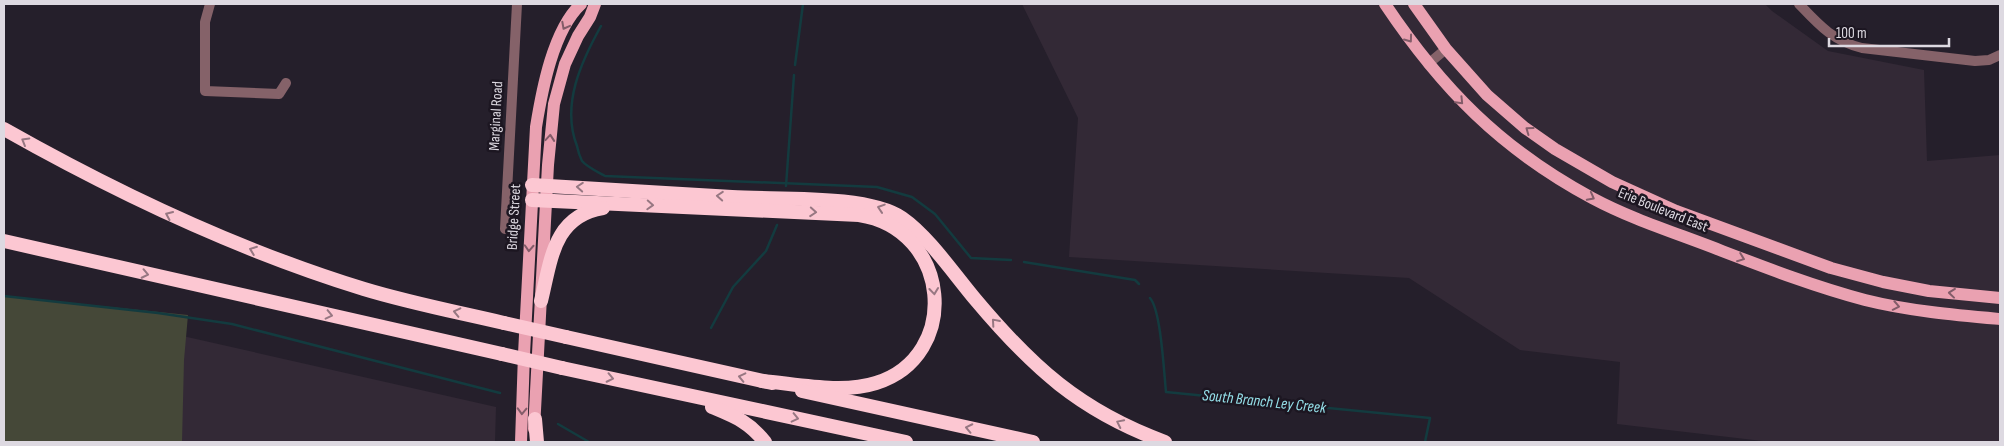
<svg xmlns="http://www.w3.org/2000/svg" width="2004" height="446" font-family="'Sofia Sans Condensed',sans-serif">
<rect width="100%" height="100%" fill="#251f2b"/>
<g fill="#332936">
<path d="M1022,4H1765L1772,11L1828,51L1924,70L1927,161L2000,155V442H1771L1617,424L1620,362L1520,350L1409,278L1069,257L1078,118Z"/>
<path d="M165,332L496,407L495,442H160Z"/>
</g>
<path fill="#454838" d="M4,296L188,315L184,360L182,442H4Z"/>
<g fill="none" stroke-linecap="round" stroke-linejoin="round">
<g stroke="#133b3f" stroke-width="2.5">
<path d="M601,26C581,62 561,105 577,146C578,151 580,157 582,161C587,167 598,172 605,176L877,187L912,197L935,214L971,258L1011,260"/>
<path d="M795,65L803,4"/>
<path d="M786,186L794,75"/>
<path d="M1024,262L1135,280L1139,284"/>
<path d="M4,296L158,313L232,324L500,393"/>
<path d="M1150,298C1161,310 1164,373 1166,392L1430,418L1425,442"/>
<path d="M711,328L733,287L766,251L777,225"/>
<path d="M558,424L589,442"/>
</g>
<g stroke="#856269" stroke-width="10">
<path d="M210,4L205,22V91L279,94L286,83"/>
<path d="M1799,4C1819,25 1833,41 1862,48L1975,61L1989,60L2000,55"/>
<path d="M1428,64L1446,49"/>
<path d="M505,229L517,4"/>
</g>
<g stroke="#eaa1b1" stroke-width="12">
<path d="M1385,4C1442,89 1501,149 1592,198C1633,220 1679,234 1722,251C1769,269 1816,287 1865,300C1909,311 1955,315 2000,319"/>
<path d="M1414,4L1446,49L1487,95L1525,128L1555,149L1612,182L1676,211L1831,268L1883,282L1929,291L2000,298"/>
<path d="M534,429L548,165L554,104L565,64L578,36L590,17L595,4"/>
<path d="M521,442L524,354L536,127C542,90 553,30 581,4"/>
</g>
<g stroke="#fcc7d2" stroke-width="14">
<path d="M4,129C119,194 237,250 364,289C410,303 457,312 504,323"/>
<path d="M532,185C599,189 665,193 732,197C776,200 867,194 902,218C928,236 954,274 975,299C1032,367 1080,411 1165,442"/>
<path d="M532,200L859,215C951,229 962,356 876,383C842,394 797,384 762,381"/>
<path d="M4,241L502,354"/>
<path d="M541,301C551,261 553,216 603,208"/>
<path d="M566,337L772,383"/>
<path d="M562,368L906,442"/>
<path d="M802,391L1033,442"/>
<path d="M712,407C736,417 749,422 765,442"/>
<path d="M535,419L537,442"/>
</g>
<g stroke="#fcc7d2" stroke-width="14">
<path d="M504,323L566,337"/>
<path d="M502,354L562,368"/>
</g>
</g>
<defs><path id="oneway-chevron" d="M-2-3.5L2.5 0L-2 3.5" fill="none" stroke-width="1.6" stroke-linecap="round" stroke-linejoin="round" transform="scale(1.25)"/></defs>
<g stroke="#835c69">
<use href="#oneway-chevron" transform="translate(565 26) rotate(118)"/>
<use href="#oneway-chevron" transform="translate(1409 39) rotate(54)"/>
<use href="#oneway-chevron" transform="translate(1460 101) rotate(46)"/>
<use href="#oneway-chevron" transform="translate(1529 130) rotate(-144)"/>
<use href="#oneway-chevron" transform="translate(550 138) rotate(-85)"/>
<use href="#oneway-chevron" transform="translate(1591 197) rotate(28)"/>
<use href="#oneway-chevron" transform="translate(529 248) rotate(93)"/>
<use href="#oneway-chevron" transform="translate(1741 258) rotate(21)"/>
<use href="#oneway-chevron" transform="translate(1952 293) rotate(-174)"/>
<use href="#oneway-chevron" transform="translate(1896 306) rotate(11)"/>
<use href="#oneway-chevron" transform="translate(522 411) rotate(92)"/>
</g>
<g stroke="#977782">
<use href="#oneway-chevron" transform="translate(25 141) rotate(-150)"/>
<use href="#oneway-chevron" transform="translate(580 187) rotate(-176)"/>
<use href="#oneway-chevron" transform="translate(720 196) rotate(-176)"/>
<use href="#oneway-chevron" transform="translate(650 205) rotate(3)"/>
<use href="#oneway-chevron" transform="translate(881 208) rotate(-162)"/>
<use href="#oneway-chevron" transform="translate(813 212) rotate(4)"/>
<use href="#oneway-chevron" transform="translate(169 215) rotate(-156)"/>
<use href="#oneway-chevron" transform="translate(253 250) rotate(-159)"/>
<use href="#oneway-chevron" transform="translate(145 274) rotate(12)"/>
<use href="#oneway-chevron" transform="translate(934 291) rotate(84)"/>
<use href="#oneway-chevron" transform="translate(457 312) rotate(-167)"/>
<use href="#oneway-chevron" transform="translate(329 315) rotate(13)"/>
<use href="#oneway-chevron" transform="translate(995 322) rotate(-131)"/>
<use href="#oneway-chevron" transform="translate(742 377) rotate(-167)"/>
<use href="#oneway-chevron" transform="translate(610 378) rotate(12)"/>
<use href="#oneway-chevron" transform="translate(795 418) rotate(13)"/>
<use href="#oneway-chevron" transform="translate(1120 423) rotate(-154)"/>
<use href="#oneway-chevron" transform="translate(969 428) rotate(-168)"/>
</g>
<g text-anchor="middle" dominant-baseline="central" stroke-width="5" stroke-linejoin="round" paint-order="stroke">
<g font-size="15" fill="#ddd9e1" stroke="#1c1621">
<text transform="translate(496 116) rotate(-87)">Marginal Road</text>
<text transform="translate(1663 210) rotate(22)">Erie Boulevard East</text>
<text transform="translate(514 217) rotate(-87)">Bridge Street</text>
</g>
<g font-size="16" font-style="italic" fill="#95e0e9" stroke="#1c1621">
<text transform="translate(1264 402) rotate(6)">South Branch Ley Creek</text>
</g>
</g>
<rect width="2004" height="446" fill="none" stroke="#ddd9e1" stroke-width="10"/>
<path d="M1829 38v8h120v-8" fill="none" stroke="#ddd9e1" stroke-width="2.5"/>
<text x="1836" y="38" font-size="15" fill="#ddd9e1" stroke="#1c1621" stroke-width="4" paint-order="stroke">100 m</text>
</svg>
